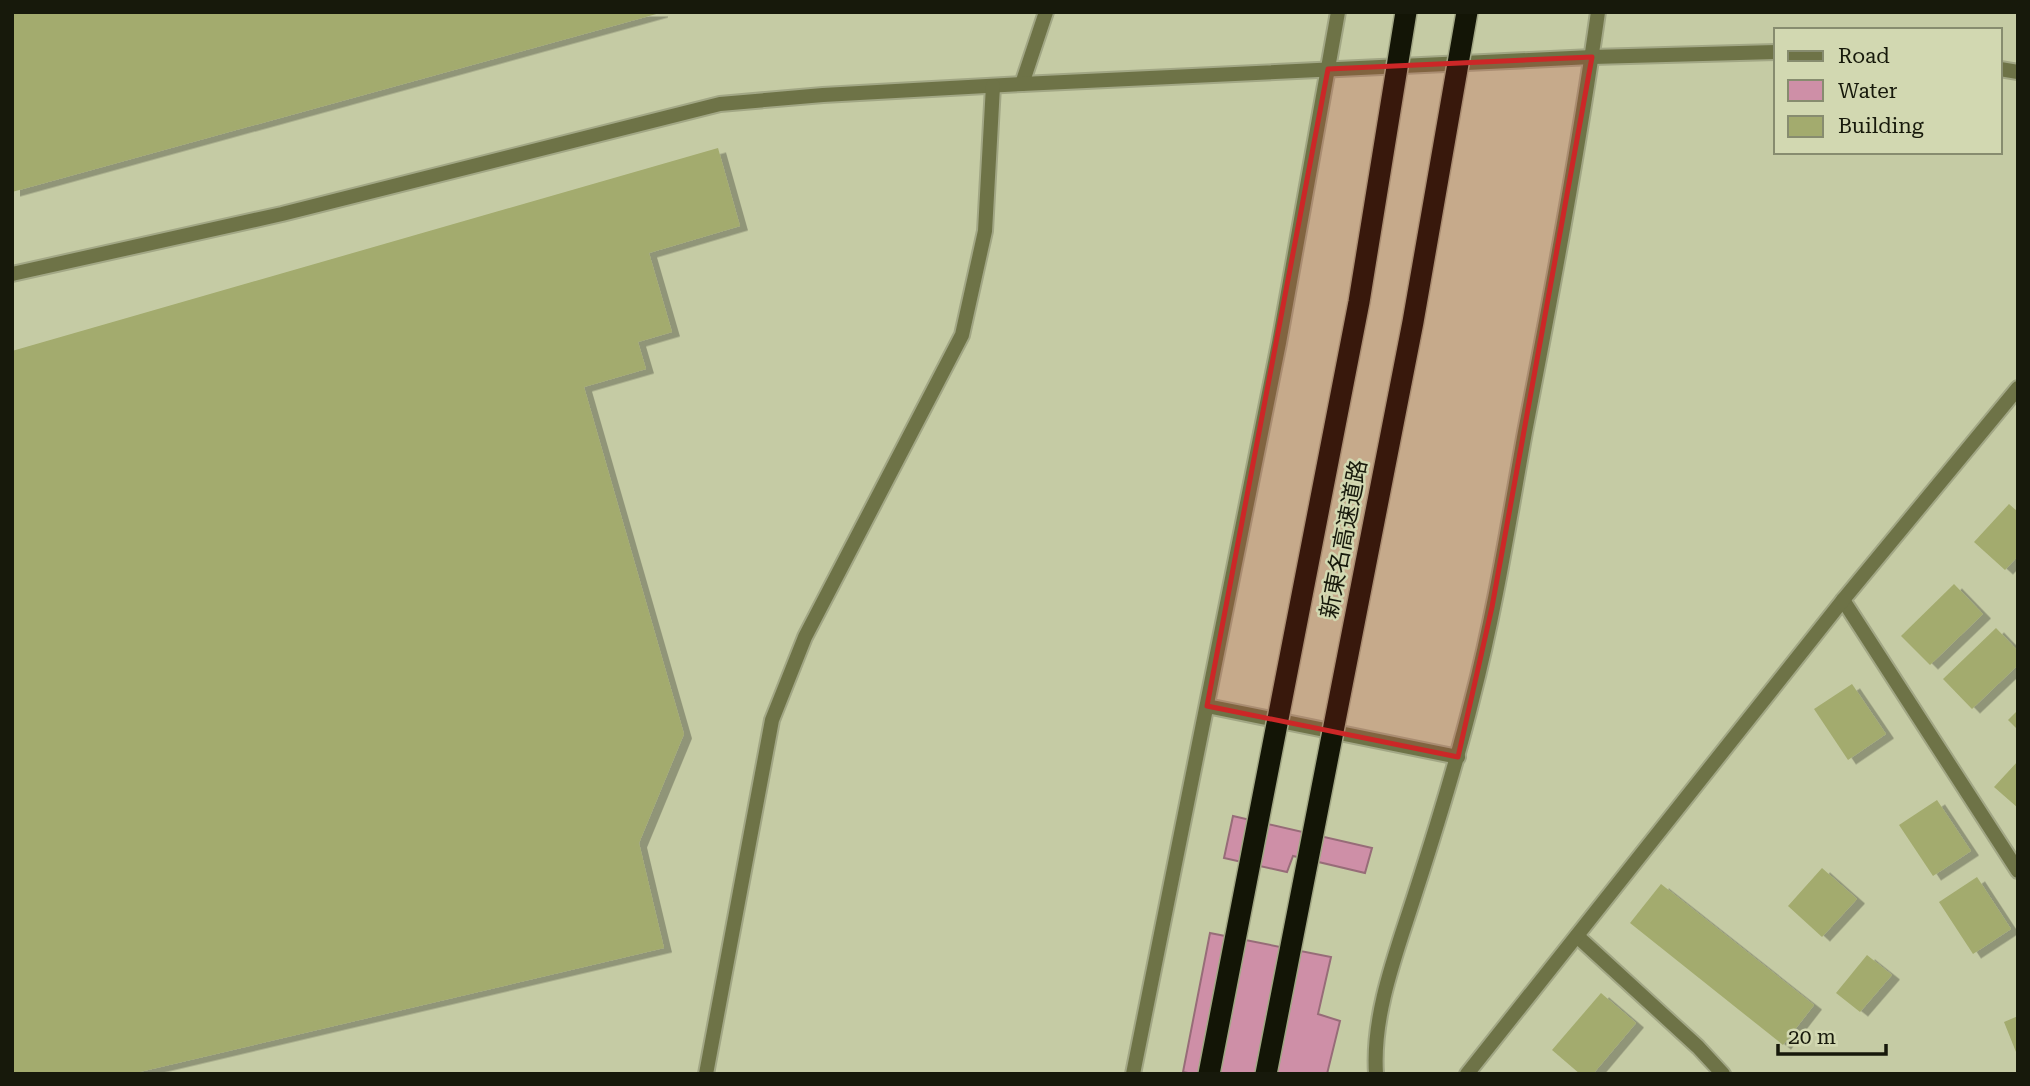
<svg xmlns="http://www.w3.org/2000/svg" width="2030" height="1086" font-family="'Roboto Serif','Noto Sans JP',serif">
<defs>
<filter id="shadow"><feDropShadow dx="8" dy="4.5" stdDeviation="0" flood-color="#0004"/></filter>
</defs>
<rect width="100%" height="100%" fill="#c5cba4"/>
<g fill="#ce8fa7" stroke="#976c78" stroke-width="2">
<path d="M1233,816L1372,848L1365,873L1293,856L1287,872L1224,858Z"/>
<path d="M1210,933L1331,957L1318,1014L1340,1021L1327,1074H1193L1183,1072Z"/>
</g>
<g fill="#a3ab6e" filter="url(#shadow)">
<path d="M12,12H660V13L12,192Z"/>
<path d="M718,148L740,226L649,253L672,332L638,342L646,369L584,387L684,734L639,843L664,948L131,1074H12V351Z"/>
<path d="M2009,504L2018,512V556L2005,570L1974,542Z"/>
<path d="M1954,584L1983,614L1930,665L1901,636Z"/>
<path d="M1996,628L2018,651V665L1972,709L1943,679Z"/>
<path d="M1852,684L1886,734L1848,760L1814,709Z"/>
<path d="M2018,710V730L2008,720Z"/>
<path d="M2018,761V808L1994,787Z"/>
<path d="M1937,800L1971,851L1933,876L1899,825Z"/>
<path d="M1822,868L1857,899L1822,937L1788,906Z"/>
<path d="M1977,877L2011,929L1973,954L1939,902Z"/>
<path d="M1661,884L1814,1005L1783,1045L1630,923Z"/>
<path d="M1867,955L1892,975L1860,1012L1836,993Z"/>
<path d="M1601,993L1636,1023L1593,1074H1580L1552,1050Z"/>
<path d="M2018,1016V1057L2004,1022Z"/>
</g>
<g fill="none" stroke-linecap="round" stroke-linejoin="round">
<defs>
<g id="minor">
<path d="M2000,69L2018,72"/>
<path d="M1022,84L1046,12"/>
<path d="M12,274L282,214L720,104L823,95L1022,84L1592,57L1776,52"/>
<path d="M1843,600L2018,871"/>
<path d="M1207,706L1458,757"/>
<path d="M1577,936L1698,1047L1723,1074"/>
<path d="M706,1074L772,720L805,637L962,335L985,231L993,86"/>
<path d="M1133,1074L1279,343L1338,12"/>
<path d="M1376,1074C1372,1013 1397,951 1415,894C1436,829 1456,765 1472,700C1495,612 1509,521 1525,432C1552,292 1578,153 1598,12"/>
</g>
<path id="tertiary" d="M1467,1074L1843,600L2018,388"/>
</defs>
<use href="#minor" stroke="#a2a785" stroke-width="18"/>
<use href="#tertiary" stroke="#a2a785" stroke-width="18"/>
<use href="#minor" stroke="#6e7347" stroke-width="14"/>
<use href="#tertiary" stroke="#6e7347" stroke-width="14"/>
<defs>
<g id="motorway-bridge">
<path d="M1209,1074L1359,302L1406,12"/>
<path d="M1266,1074L1413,322L1467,12"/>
</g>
</defs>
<use href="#motorway-bridge" stroke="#a2a785" stroke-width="24" stroke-linecap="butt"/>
<use href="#motorway-bridge" stroke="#131506" stroke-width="21"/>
</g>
<path fill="#cc2727" fill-opacity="0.2" stroke="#cc2727" stroke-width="5" stroke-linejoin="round" d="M1592,57L1492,607L1458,757L1207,706L1328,69Z"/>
<g text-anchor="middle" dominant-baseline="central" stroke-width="5" stroke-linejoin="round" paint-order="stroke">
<g font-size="23" fill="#17190b" stroke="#d2d8b1">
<text transform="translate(1344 539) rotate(-79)">新東名高速道路</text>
</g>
</g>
<rect width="2030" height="1086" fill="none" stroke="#17190b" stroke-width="28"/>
<rect x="1774" y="28" width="228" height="126" fill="#d2d8b1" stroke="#878c6f" stroke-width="2"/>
<rect x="1788" y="51" width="35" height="10" fill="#6e7347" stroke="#878c6f" stroke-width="2"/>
<text x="1838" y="63" font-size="21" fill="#17190b">Road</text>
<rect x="1788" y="80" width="35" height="21" fill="#ce8fa7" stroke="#878c6f" stroke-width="2"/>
<text x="1838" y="98" font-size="21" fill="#17190b">Water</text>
<rect x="1788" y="116" width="35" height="21" fill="#a3ab6e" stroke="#878c6f" stroke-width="2"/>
<text x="1838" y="133" font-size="21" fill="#17190b">Building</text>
<path d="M1778 1044v10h108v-10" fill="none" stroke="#17190b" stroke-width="3.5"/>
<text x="1788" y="1044" font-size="21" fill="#17190b" stroke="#d2d8b1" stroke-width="5" paint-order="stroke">20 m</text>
</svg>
